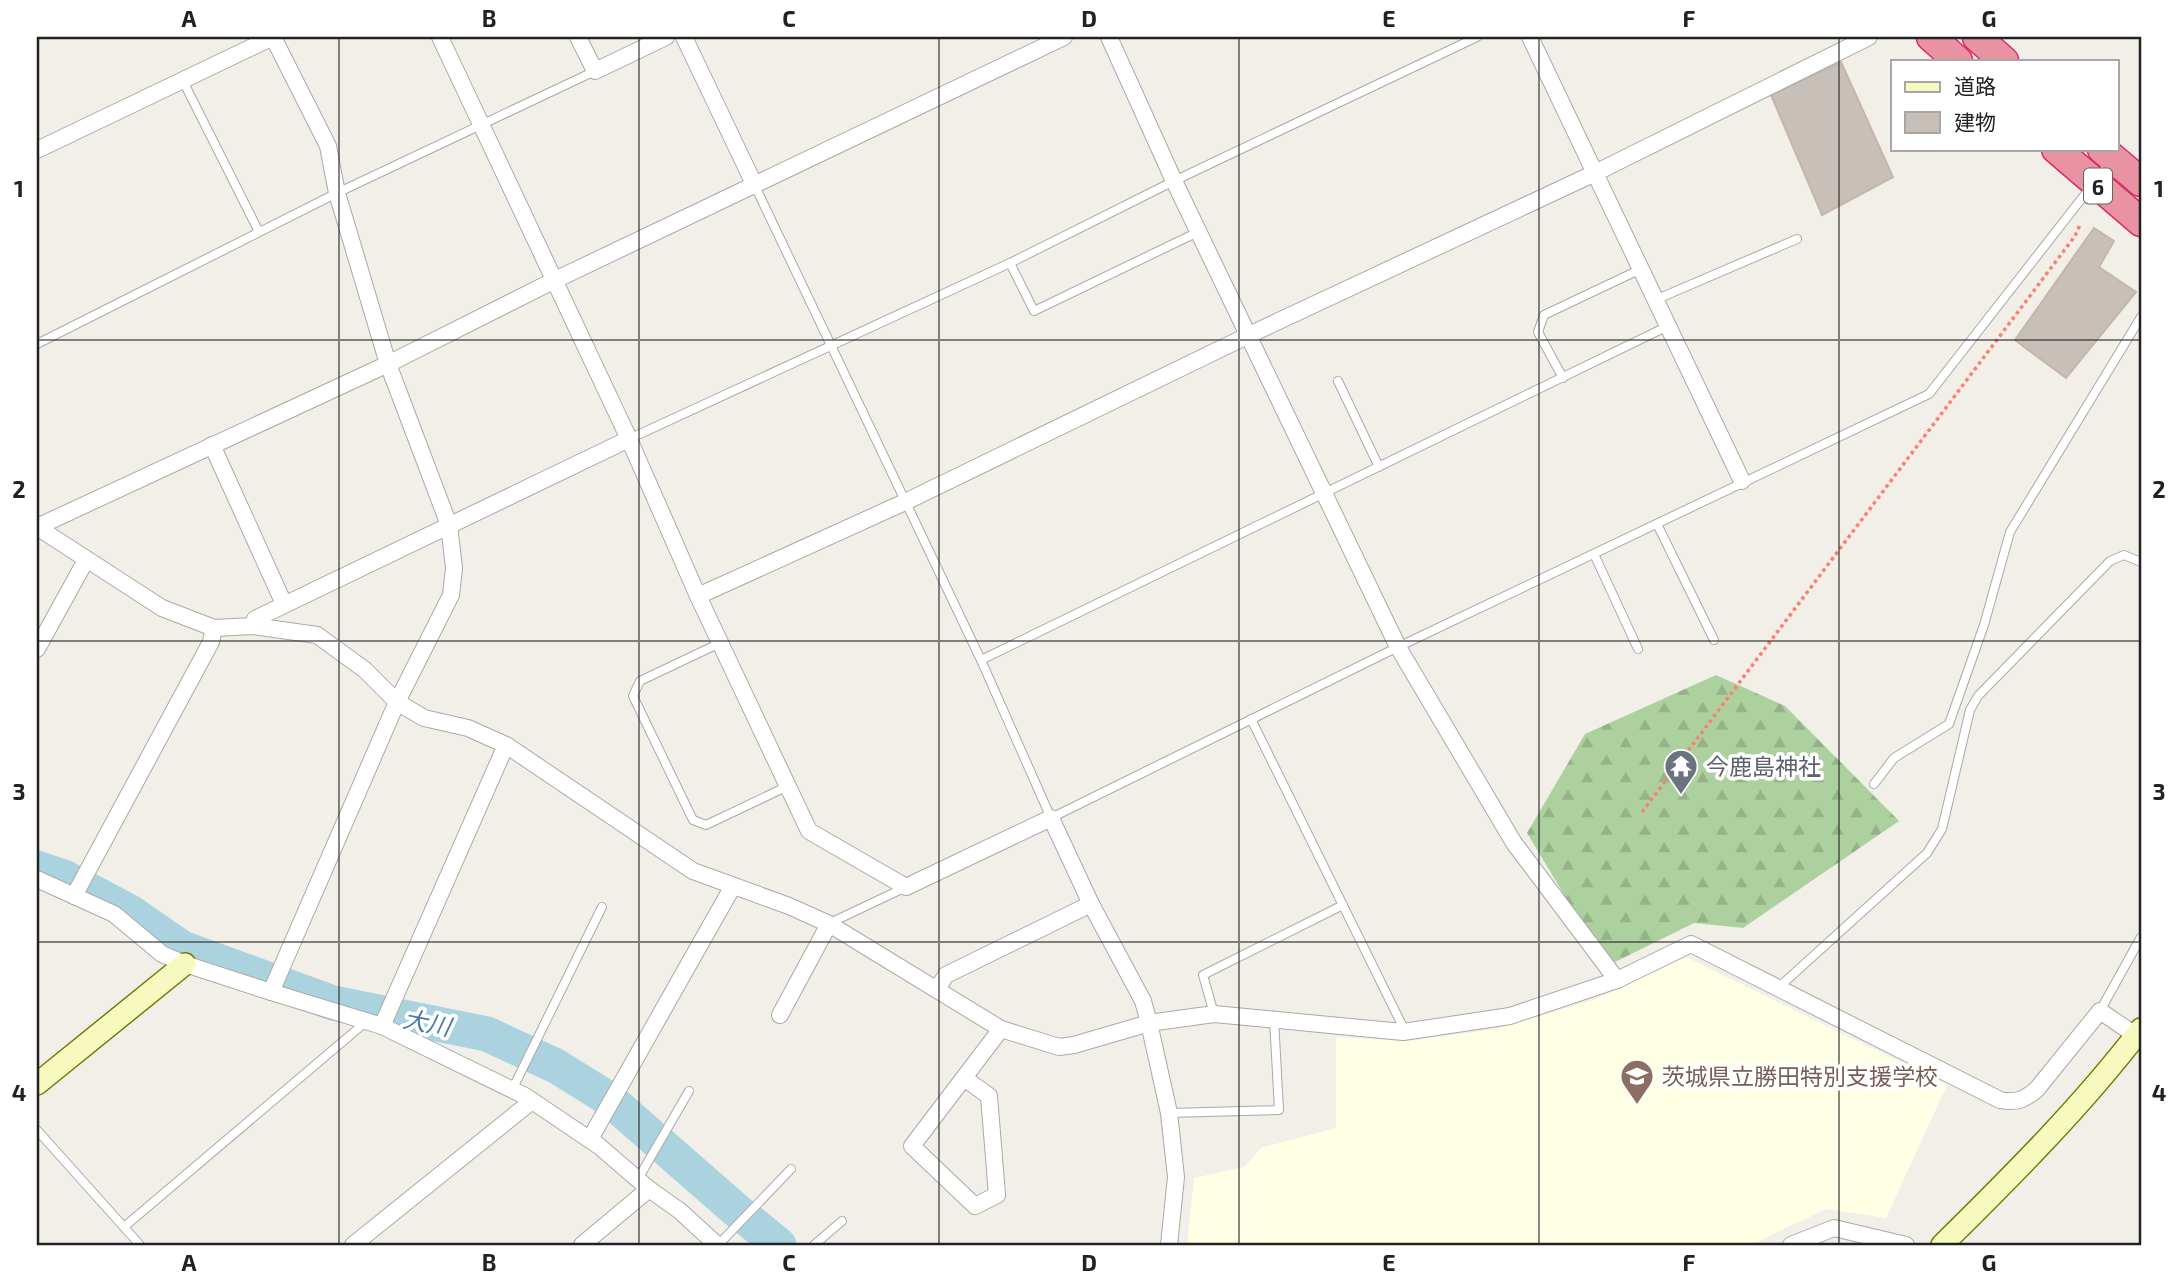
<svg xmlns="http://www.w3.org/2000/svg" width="2178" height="1282" font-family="'Exo 2','Noto Sans JP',sans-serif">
<defs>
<pattern id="forest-firs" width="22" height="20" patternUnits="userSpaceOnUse" patternTransform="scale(1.75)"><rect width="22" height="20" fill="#add19e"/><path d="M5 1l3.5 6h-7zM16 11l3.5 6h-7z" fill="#95b388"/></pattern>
</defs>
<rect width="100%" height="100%" fill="#f2efe9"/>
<path fill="#ffffe5" d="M1686,957L1947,1085L1886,1218L1826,1209L1751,1245H1187L1194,1178L1244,1167L1261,1148L1336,1128V1037L1408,1041L1495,1029L1593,1000Z"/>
<path fill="url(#forest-firs)" d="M1716,675L1785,706L1899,821L1743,928L1694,923L1607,966L1527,833L1585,734Z"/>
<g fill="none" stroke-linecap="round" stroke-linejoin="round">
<path stroke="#aad3df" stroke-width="35" d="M37,868L64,877L130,912L182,948L333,1003L487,1034L556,1066L609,1099L736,1210L779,1245"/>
</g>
<g fill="#c7bfb8" stroke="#c4b6ab" stroke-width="2">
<path d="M1841,62L1893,177L1822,215L1771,95Z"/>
<path d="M2094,228L2114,241L2099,267L2136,292L2066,378L2015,340Z"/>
</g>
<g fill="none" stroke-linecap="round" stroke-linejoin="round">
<defs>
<g id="lane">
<path d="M183,81L259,232"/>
<path d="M755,186L981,660L1051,818L1398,647L1929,394L2111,161"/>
<path d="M1010,263L1034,311L1198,232"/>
<path d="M1655,300L1797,239"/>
<path d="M37,344L337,193L595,71"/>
<path d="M1563,378L1538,332L1544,315L1641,269"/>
<path d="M1338,381L1379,467"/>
<path d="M629,439L1010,263L1174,181L1477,37"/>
<path d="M1657,524L1714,640"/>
<path d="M1594,554L1638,649"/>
<path d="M720,643L640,681L633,696L693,820L706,825L788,786"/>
<path d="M981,660L1668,326"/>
<path d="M1251,719L1402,1025L1403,1031"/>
<path d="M1874,784L1894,758L1949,724L1984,625L2010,532L2141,317"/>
<path d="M830,923L906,887"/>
<path d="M1779,987L1927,853L1942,829L1970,710L1978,696L2110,561L2124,555L2141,562"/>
<path d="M2100,1011L2141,937"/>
<path d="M1214,1014L1203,975L1343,905"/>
<path d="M512,1090L602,907"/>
<path d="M1169,1113L1279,1110L1274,1019"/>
<path d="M37,1130L140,1245"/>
<path d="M638,1179L689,1091"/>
<path d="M124,1227L367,1021"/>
<path d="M718,1245L791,1169"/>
<path d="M814,1245L842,1221"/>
</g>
<g id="street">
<path d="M440,37L629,439L698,596L809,831L906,887L1051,818L1091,904L1143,1001L1149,1023L1169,1113L1176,1177L1169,1245"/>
<path d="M578,37L595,71L666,37"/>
<path d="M684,37L755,186"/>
<path d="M1109,37L1174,181L1398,647L1514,843L1617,980L1691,944L2000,1100C2016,1103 2025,1100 2037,1089L2100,1011L2141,1039"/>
<path d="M1530,37L1742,481"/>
<path d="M37,150L273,37L328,146L337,193L388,364L449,525L454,568L451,595L397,702L271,992"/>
<path d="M212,445L284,604"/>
<path d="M37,527L162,608L214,628L253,626L317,635L365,670L397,702L424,718L468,728L506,745L693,871L789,906L829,924L1001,1029L1059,1047L1074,1045L1149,1023L1214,1014L1403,1032L1510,1016L1617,980"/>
<path d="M37,527L388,364L553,281L1064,37"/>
<path d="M698,596L905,502L1249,335L1595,173L1869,37"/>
<path d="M253,626L255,619L629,439"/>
<path d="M37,649L86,560"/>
<path d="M37,879L114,914L162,954L185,964L271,992L382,1026L525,1096L599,1146L649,1189L680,1211L717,1245"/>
<path d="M74,896L211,642L214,628"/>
<path d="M937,989L946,975L1091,904"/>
<path d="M780,1015L829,924"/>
<path d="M382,1026L506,745"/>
<path d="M964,1078L989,1096L997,1195L975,1206L912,1146L1001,1029"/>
<path d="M590,1139L733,886"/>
<path d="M353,1245L532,1101"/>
<path d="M582,1245L649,1189"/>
<path d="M1791,1245L1834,1228L1906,1245"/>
</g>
<g id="secondary">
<path d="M37,1084L185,964"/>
<path d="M1942,1245C2012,1176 2081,1107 2141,1029"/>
</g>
<g id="highway">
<path d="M1931,37L1958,61"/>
<path d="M1977,37L2004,61"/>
<path d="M2056,149L2141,222"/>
<path d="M2102,149L2141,182"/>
</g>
</defs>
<use href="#lane" stroke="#a9a9a9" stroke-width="10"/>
<use href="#street" stroke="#a9a9a9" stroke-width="18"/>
<use href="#secondary" stroke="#707d05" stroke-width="24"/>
<use href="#highway" stroke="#dc2a67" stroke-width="31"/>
<path stroke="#fa8072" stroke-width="3.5" stroke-dasharray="3.5 3.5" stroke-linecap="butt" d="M1642,812L2075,236L2080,225"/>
<use href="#lane" stroke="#fff" stroke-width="8"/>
<use href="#street" stroke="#fff" stroke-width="16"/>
<use href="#secondary" stroke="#f7fabf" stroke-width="21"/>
<use href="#highway" stroke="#e892a2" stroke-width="28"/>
</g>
<path fill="none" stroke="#222" stroke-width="2" stroke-opacity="0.55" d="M339,37V1245M639,37V1245M939,37V1245M1239,37V1245M1539,37V1245M1839,37V1245M37,340H2141M37,641H2141M37,942H2141"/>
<defs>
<symbol id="temple-pin" viewBox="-11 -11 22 30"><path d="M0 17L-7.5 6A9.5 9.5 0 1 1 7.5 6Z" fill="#6b7280" stroke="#fff"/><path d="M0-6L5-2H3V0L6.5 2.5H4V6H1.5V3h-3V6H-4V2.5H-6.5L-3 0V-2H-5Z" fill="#fff"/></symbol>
<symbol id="school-pin" viewBox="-11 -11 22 30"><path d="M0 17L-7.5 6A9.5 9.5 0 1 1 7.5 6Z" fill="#8d6e63" stroke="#fff"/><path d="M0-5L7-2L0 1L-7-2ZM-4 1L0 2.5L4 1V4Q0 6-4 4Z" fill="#fff"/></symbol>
</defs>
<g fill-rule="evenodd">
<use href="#temple-pin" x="1662" y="747" width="38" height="52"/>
<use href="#school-pin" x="1618" y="1057" width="38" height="52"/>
</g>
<g text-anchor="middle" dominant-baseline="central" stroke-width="7" stroke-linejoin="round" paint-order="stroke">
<rect fill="#fff" stroke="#646464" stroke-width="2" x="2084" y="168.5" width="28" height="35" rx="5"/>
<g font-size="21" font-weight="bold" fill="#222">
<text x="2098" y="186">6</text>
</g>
<g font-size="23" fill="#5b616d" stroke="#fff" text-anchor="start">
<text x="1706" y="766">今鹿島神社</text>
</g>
<g font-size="23" fill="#785e54" stroke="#fff" text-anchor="start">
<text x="1662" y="1076">茨城県立勝田特別支援学校</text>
</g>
<g font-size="24" font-style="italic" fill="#4a7aab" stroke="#fff">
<text transform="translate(427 1022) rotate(11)">大川</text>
</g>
</g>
<rect width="2178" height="1282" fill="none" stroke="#ffffff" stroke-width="77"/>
<rect x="1891" y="60" width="228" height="91" fill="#ffffff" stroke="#a7a7a7" stroke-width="2"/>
<rect x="1905" y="82" width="35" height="10" fill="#f7fabf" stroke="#a7a7a7" stroke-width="2"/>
<text x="1954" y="94" font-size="21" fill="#222222">道路</text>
<rect x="1905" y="112" width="35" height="21" fill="#c7bfb8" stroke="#a7a7a7" stroke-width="2"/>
<text x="1954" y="130" font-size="21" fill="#222222">建物</text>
<rect x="38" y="38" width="2102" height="1206" fill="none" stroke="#222" stroke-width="2.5"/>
<g font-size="23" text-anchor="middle" font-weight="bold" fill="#222">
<text x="189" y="27">A</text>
<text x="489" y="27">B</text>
<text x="789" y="27">C</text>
<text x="1089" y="27">D</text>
<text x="1389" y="27">E</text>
<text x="1689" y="27">F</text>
<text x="1989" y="27">G</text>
<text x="19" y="197">1</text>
<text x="2159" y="197">1</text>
<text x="19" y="498">2</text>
<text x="2159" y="498">2</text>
<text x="19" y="800">3</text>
<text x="2159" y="800">3</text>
<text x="19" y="1101">4</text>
<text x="2159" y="1101">4</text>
<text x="189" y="1271">A</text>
<text x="489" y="1271">B</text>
<text x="789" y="1271">C</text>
<text x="1089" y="1271">D</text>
<text x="1389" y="1271">E</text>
<text x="1689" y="1271">F</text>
<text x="1989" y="1271">G</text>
</g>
</svg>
